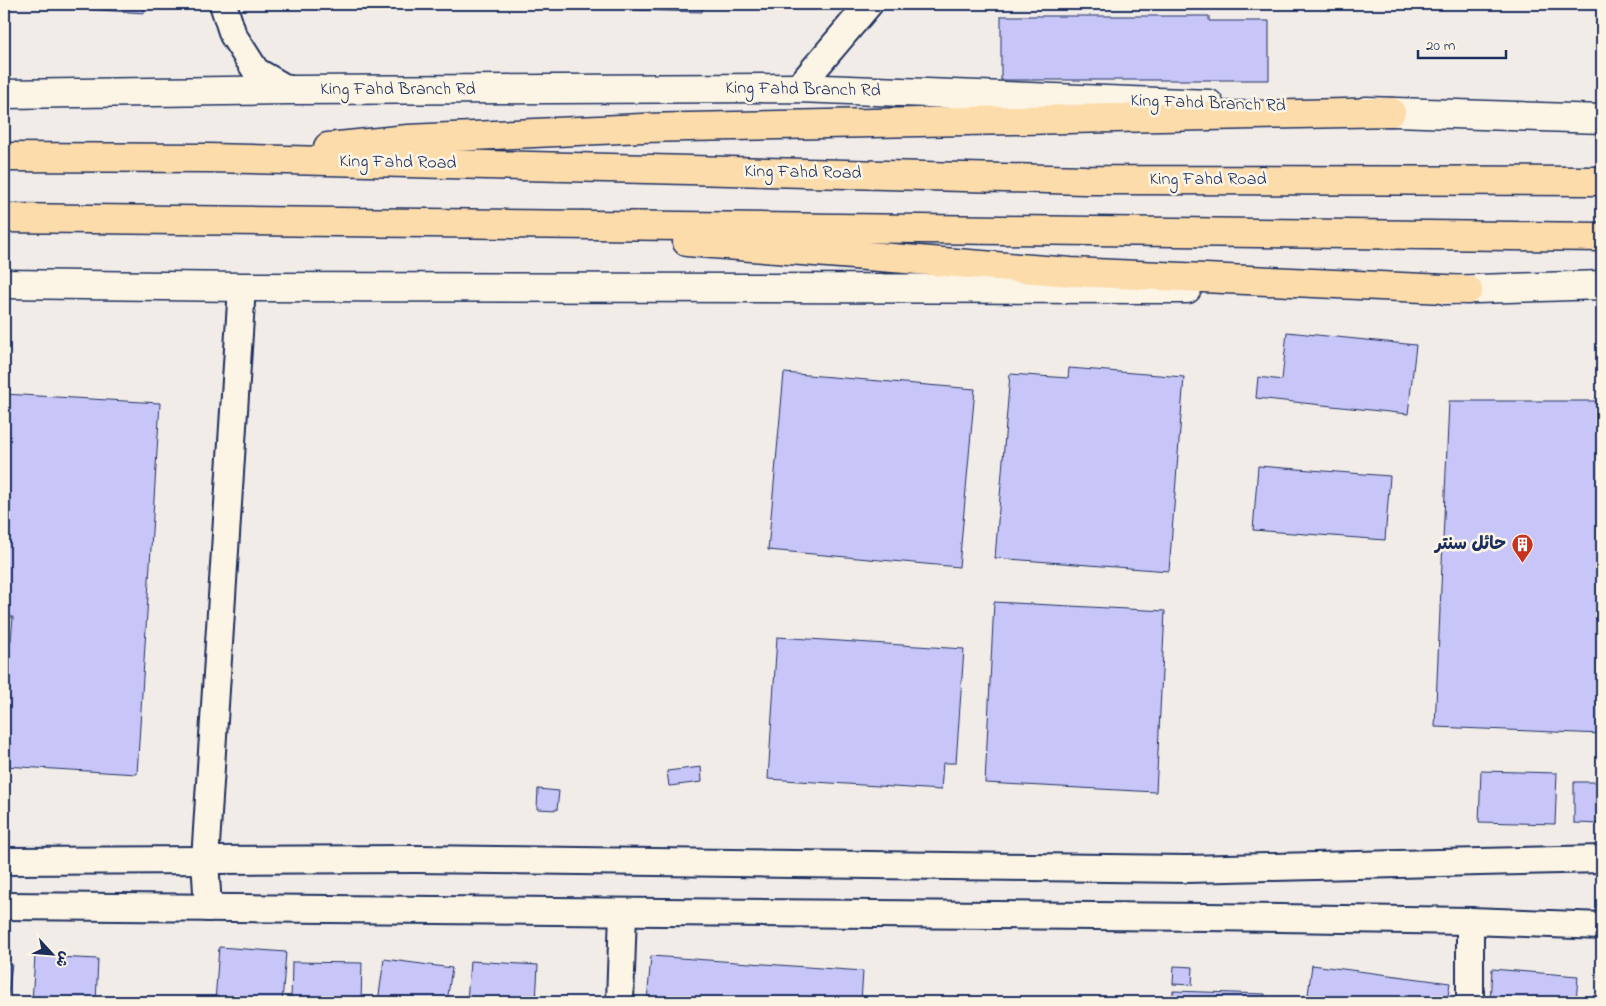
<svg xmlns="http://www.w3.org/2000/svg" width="1606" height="1006" font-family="'Indie Flower','Playpen Sans Arabic',sans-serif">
<rect width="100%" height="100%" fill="#f2ece9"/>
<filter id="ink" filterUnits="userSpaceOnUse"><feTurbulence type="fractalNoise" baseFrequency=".02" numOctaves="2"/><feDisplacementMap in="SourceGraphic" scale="10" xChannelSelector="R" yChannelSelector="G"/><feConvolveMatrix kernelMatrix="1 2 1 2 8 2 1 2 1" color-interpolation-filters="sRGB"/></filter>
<g filter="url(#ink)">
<g fill="#c8c6f8" stroke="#1b2f5e">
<path d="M11,4H144V13Z"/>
<path d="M633,4H702V12L633,10Z"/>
<path d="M1001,16H1209V21H1269V80H1001Z"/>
<path d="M1287,332L1416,345L1408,414L1256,398L1258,377L1282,380Z"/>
<path d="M1069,368L1184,377L1169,571L995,558L1010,374L1068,378Z"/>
<path d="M784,373L975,389L959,567L768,550Z"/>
<path d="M4,394L160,403L137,774L4,766V640L11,641L13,617H4Z"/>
<path d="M1449,401H1602V734L1435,727Z"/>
<path d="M1258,466L1390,476L1385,540L1253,530Z"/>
<path d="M994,602L1165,611L1156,792L985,783Z"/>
<path d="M777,637L964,649L956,763H943L941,790L768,779Z"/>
<path d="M701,767L702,782L669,786L667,771Z"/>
<path d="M1481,771L1557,773L1555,824L1479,822Z"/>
<path d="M1574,782H1602V824L1574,823Z"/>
<path d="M538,789L559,791L557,810L537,809Z"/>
<path d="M219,947L286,952L282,1002H215Z"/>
<path d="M35,956L98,959L96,1002H32Z"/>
<path d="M651,956L863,971L861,1002H647Z"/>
<path d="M384,959L452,968L447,1002H378Z"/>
<path d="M470,961L538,965L536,1002H467Z"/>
<path d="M292,962L362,963L361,1002H291Z"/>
<path d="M4,963L12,964L7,1002H4Z"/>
<path d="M1312,965L1450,983L1447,1002H1307Z"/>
<path d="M1174,966L1193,967L1192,985L1173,984Z"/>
<path d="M1492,969L1578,976L1576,1002H1490Z"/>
<path d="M1173,991L1265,994V1002H1173Z"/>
</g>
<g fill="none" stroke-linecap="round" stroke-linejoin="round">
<defs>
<g id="minor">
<path d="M223,4L233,35L256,71L289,90"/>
<path d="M798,88L869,4"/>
<path d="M4,861L416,859L1187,869L1602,859"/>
<path d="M4,906L1207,917L1470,921L1602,926"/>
<path d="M208,908L205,860L242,287"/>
<path d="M620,1002L623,912"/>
<path d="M1470,1002V921"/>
</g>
<g id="secondary">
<path d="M4,94L289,90L798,88L1209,104"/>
<path d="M1366,111L1602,119"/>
<path d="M4,284L242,287L1187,289"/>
<path d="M1445,290L1602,285"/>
</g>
<g id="motorway">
<path d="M328,147L408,139L642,128L1391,112"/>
<path d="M4,157L208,158L1085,180L1602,181"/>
<path d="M4,218L1602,237"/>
<path d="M687,242L1071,272L1468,290"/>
</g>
</defs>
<use href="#minor" stroke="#1b2f5e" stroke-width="30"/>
<use href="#secondary" stroke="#1b2f5e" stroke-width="31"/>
<use href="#motorway" stroke="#1b2f5e" stroke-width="31"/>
<use href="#minor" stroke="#fcf5e5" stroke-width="26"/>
<use href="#secondary" stroke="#fcf5e5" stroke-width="28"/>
<use href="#motorway" stroke="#fddcac" stroke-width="28"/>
</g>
</g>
<defs>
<symbol id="building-pin" viewBox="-11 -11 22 30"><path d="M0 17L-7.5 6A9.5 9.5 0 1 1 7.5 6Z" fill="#c8321e" stroke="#fcf5e5"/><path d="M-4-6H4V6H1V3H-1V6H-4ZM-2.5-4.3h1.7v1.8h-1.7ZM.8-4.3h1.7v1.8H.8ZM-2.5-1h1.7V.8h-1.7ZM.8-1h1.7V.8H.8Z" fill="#fff"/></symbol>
</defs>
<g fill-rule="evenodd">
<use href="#building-pin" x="1510" y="532" width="25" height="34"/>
</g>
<g text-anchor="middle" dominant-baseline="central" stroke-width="5" stroke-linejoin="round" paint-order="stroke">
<g font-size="18" fill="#1b2f5e" stroke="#fcf5e5">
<text x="398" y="90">King Fahd Branch Rd</text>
<text transform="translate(803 90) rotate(1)">King Fahd Branch Rd</text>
<text transform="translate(1208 104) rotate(2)">King Fahd Branch Rd</text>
<text transform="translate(398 163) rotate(1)">King Fahd Road</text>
<text transform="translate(803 173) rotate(1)">King Fahd Road</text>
<text x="1208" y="180">King Fahd Road</text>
</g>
<g font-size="18" font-weight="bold" fill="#1b2f5e" stroke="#fcf5e5" text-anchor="end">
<text x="1506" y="545">حائل سنتر</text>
</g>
</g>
<rect width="1606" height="1006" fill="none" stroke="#fcf5e5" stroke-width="20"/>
<rect x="10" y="10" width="1586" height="986" fill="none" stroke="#1b2f5e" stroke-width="2" filter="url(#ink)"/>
<g transform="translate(52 954) rotate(116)" stroke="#fcf5e5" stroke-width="4" paint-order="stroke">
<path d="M0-4L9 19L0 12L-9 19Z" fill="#1b2f5e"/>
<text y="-8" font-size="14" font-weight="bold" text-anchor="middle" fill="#1b2f5e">ش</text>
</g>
<path d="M1418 50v8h88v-8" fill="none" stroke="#1b2f5e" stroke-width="2.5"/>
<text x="1426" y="50" font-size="15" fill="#1b2f5e" stroke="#fcf5e5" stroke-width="4" paint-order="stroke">20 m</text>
</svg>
